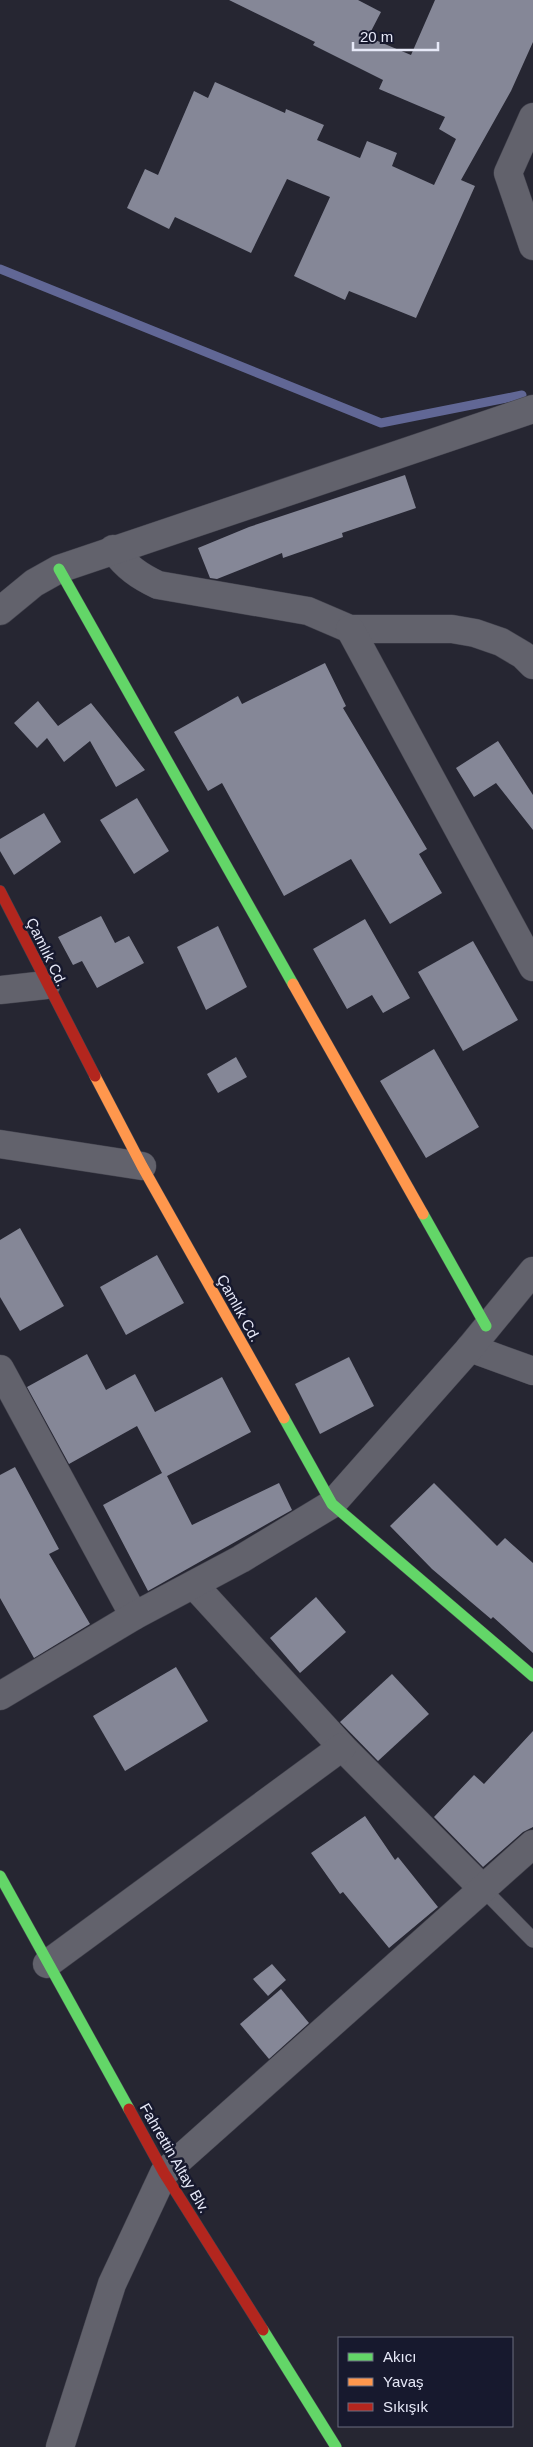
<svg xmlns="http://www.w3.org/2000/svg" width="533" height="2447" font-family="Arial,sans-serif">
<rect width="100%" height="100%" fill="#262632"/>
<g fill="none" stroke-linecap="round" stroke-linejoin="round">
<path stroke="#616795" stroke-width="9" d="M0,269L381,423L522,395"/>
</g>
<g fill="#858797">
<path d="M229,0H358L381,12L368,37L411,55L435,0H533V42L511,91L461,180L475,186L416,318L349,291L345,300L294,276L330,197L287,179L251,253L175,217L169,229L127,208L145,169L158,175L194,91L208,98L215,82L285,113L286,109L324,125L317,140L360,158L367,141L397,153L392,166L434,185L456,139L439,129L445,117L379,89L383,80L313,45L315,42Z"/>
<path d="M405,475L416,508L342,533L343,537L283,558L282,553L217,579L210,578L198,548L249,527Z"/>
<path d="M325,663L346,706L343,708L427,849L419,854L442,893L390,924L351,859L284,896L222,783L208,791L174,732L238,696L242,704Z"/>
<path d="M38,701L58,726L91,703L145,770L116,787L90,741L64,762L47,738L37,748L14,723Z"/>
<path d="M498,741L533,795V830L496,783L474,797L456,768Z"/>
<path d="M137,798L169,851L134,874L100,820Z"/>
<path d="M44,813L61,842L14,875L0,851V839Z"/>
<path d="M101,916L115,943L129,936L144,963L97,988L82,961L73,965L58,937Z"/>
<path d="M365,919L410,998L383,1013L372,995L347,1009L313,949Z"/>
<path d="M218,926L247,987L206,1010L177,947Z"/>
<path d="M473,941L518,1020L463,1051L418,972Z"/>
<path d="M434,1049L479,1127L426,1158L380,1081Z"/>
<path d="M236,1057L247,1077L218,1093L207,1074Z"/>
<path d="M20,1228L64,1306L20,1331L0,1297V1240Z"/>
<path d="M157,1255L184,1303L126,1335L100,1287Z"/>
<path d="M87,1354L106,1390L135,1374L155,1412L222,1377L251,1432L167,1476L192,1525L279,1483L292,1510L148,1591L103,1505L162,1473L137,1426L69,1464L27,1387Z"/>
<path d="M349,1357L374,1406L320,1434L295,1384Z"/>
<path d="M15,1467L59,1549L49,1554L90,1624L34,1658L0,1598V1475Z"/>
<path d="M434,1483L497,1546L505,1538L533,1563V1653L493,1617L491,1619L432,1569L390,1526Z"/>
<path d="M316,1597L346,1632L300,1673L270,1638Z"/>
<path d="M176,1667L208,1721L125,1771L93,1716Z"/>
<path d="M392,1674L429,1714L378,1761L340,1722Z"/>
<path d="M533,1731V1827L523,1832L483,1867L434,1817L474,1775L484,1784Z"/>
<path d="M365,1816L395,1860L398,1857L438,1907L389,1948L343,1892L340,1894L311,1853Z"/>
<path d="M272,1964L286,1980L268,1996L253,1979Z"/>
<path d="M281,1989L309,2023L269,2059L240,2024Z"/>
</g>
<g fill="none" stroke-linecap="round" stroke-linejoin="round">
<defs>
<path id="lane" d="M483,1889L533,1940"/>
<g id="street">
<path d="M533,117L508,173L533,246"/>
<path d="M113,549C126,567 139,576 158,585L308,611L350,629H452L475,633L501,642L523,655L533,665"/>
<path d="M0,611L34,583L59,569L533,409"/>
<path d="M350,629L533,967"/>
<path d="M0,990L46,985"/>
<path d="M0,1144L142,1166"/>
<path d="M470,1348L533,1371"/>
<path d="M0,1369L134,1616"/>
<path d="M194,1585L342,1747L483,1889"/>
<path d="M0,1696L134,1616L241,1559L332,1504L470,1348L533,1271"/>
<path d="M47,1964L342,1747"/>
<path d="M60,2447L112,2284L164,2173L533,1844"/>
</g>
<g id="fast">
<path d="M59,569L293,984"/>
<path d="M423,1214L486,1326"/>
<path d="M284,1418L332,1504L533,1676"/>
<path d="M0,1876L129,2109"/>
<path d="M263,2330L336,2447"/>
</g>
<g id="slow">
<path d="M293,984L423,1214"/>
<path d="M95,1076L142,1166L284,1418"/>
</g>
<g id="jam">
<path d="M0,891L95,1076"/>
<path d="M129,2109L164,2173L263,2330"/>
</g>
</defs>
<use href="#lane" stroke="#43434e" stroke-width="16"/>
<use href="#street" stroke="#43434e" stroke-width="29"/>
<use href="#fast" stroke="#43434e" stroke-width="12"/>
<use href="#slow" stroke="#43434e" stroke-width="12"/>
<use href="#jam" stroke="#43434e" stroke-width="12"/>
<use href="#lane" stroke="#62626c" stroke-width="15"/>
<use href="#street" stroke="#62626c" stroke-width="28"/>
<use href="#fast" stroke="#63d668" stroke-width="11"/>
<use href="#slow" stroke="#ff974d" stroke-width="11"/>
<use href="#jam" stroke="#b3261e" stroke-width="11"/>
</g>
<g text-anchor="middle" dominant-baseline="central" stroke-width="5" stroke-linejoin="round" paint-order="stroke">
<g font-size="15" fill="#e7e9f8" stroke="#17192e">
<text transform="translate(47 952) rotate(64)">Çamlık Cd.</text>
<text transform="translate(239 1308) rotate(61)">Çamlık Cd.</text>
<text transform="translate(175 2158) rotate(60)">Fahrettin Altay Blv.</text>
</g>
</g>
<rect x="338" y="2337" width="175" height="90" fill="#17192e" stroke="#6a6c7f"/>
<rect x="348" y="2353" width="25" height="8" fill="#63d668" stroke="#6a6c7f"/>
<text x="383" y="2362" font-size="15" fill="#e7e9f8">Akıcı</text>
<rect x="348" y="2378" width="25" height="8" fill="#ff974d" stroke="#6a6c7f"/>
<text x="383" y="2387" font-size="15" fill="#e7e9f8">Yavaş</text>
<rect x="348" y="2403" width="25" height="8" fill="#b3261e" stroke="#6a6c7f"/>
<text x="383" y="2412" font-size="15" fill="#e7e9f8">Sıkışık</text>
<path d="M353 42v8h85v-8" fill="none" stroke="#e7e9f8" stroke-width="2.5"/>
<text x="360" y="42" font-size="15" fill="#e7e9f8" stroke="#17192e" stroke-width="4" paint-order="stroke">20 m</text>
</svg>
